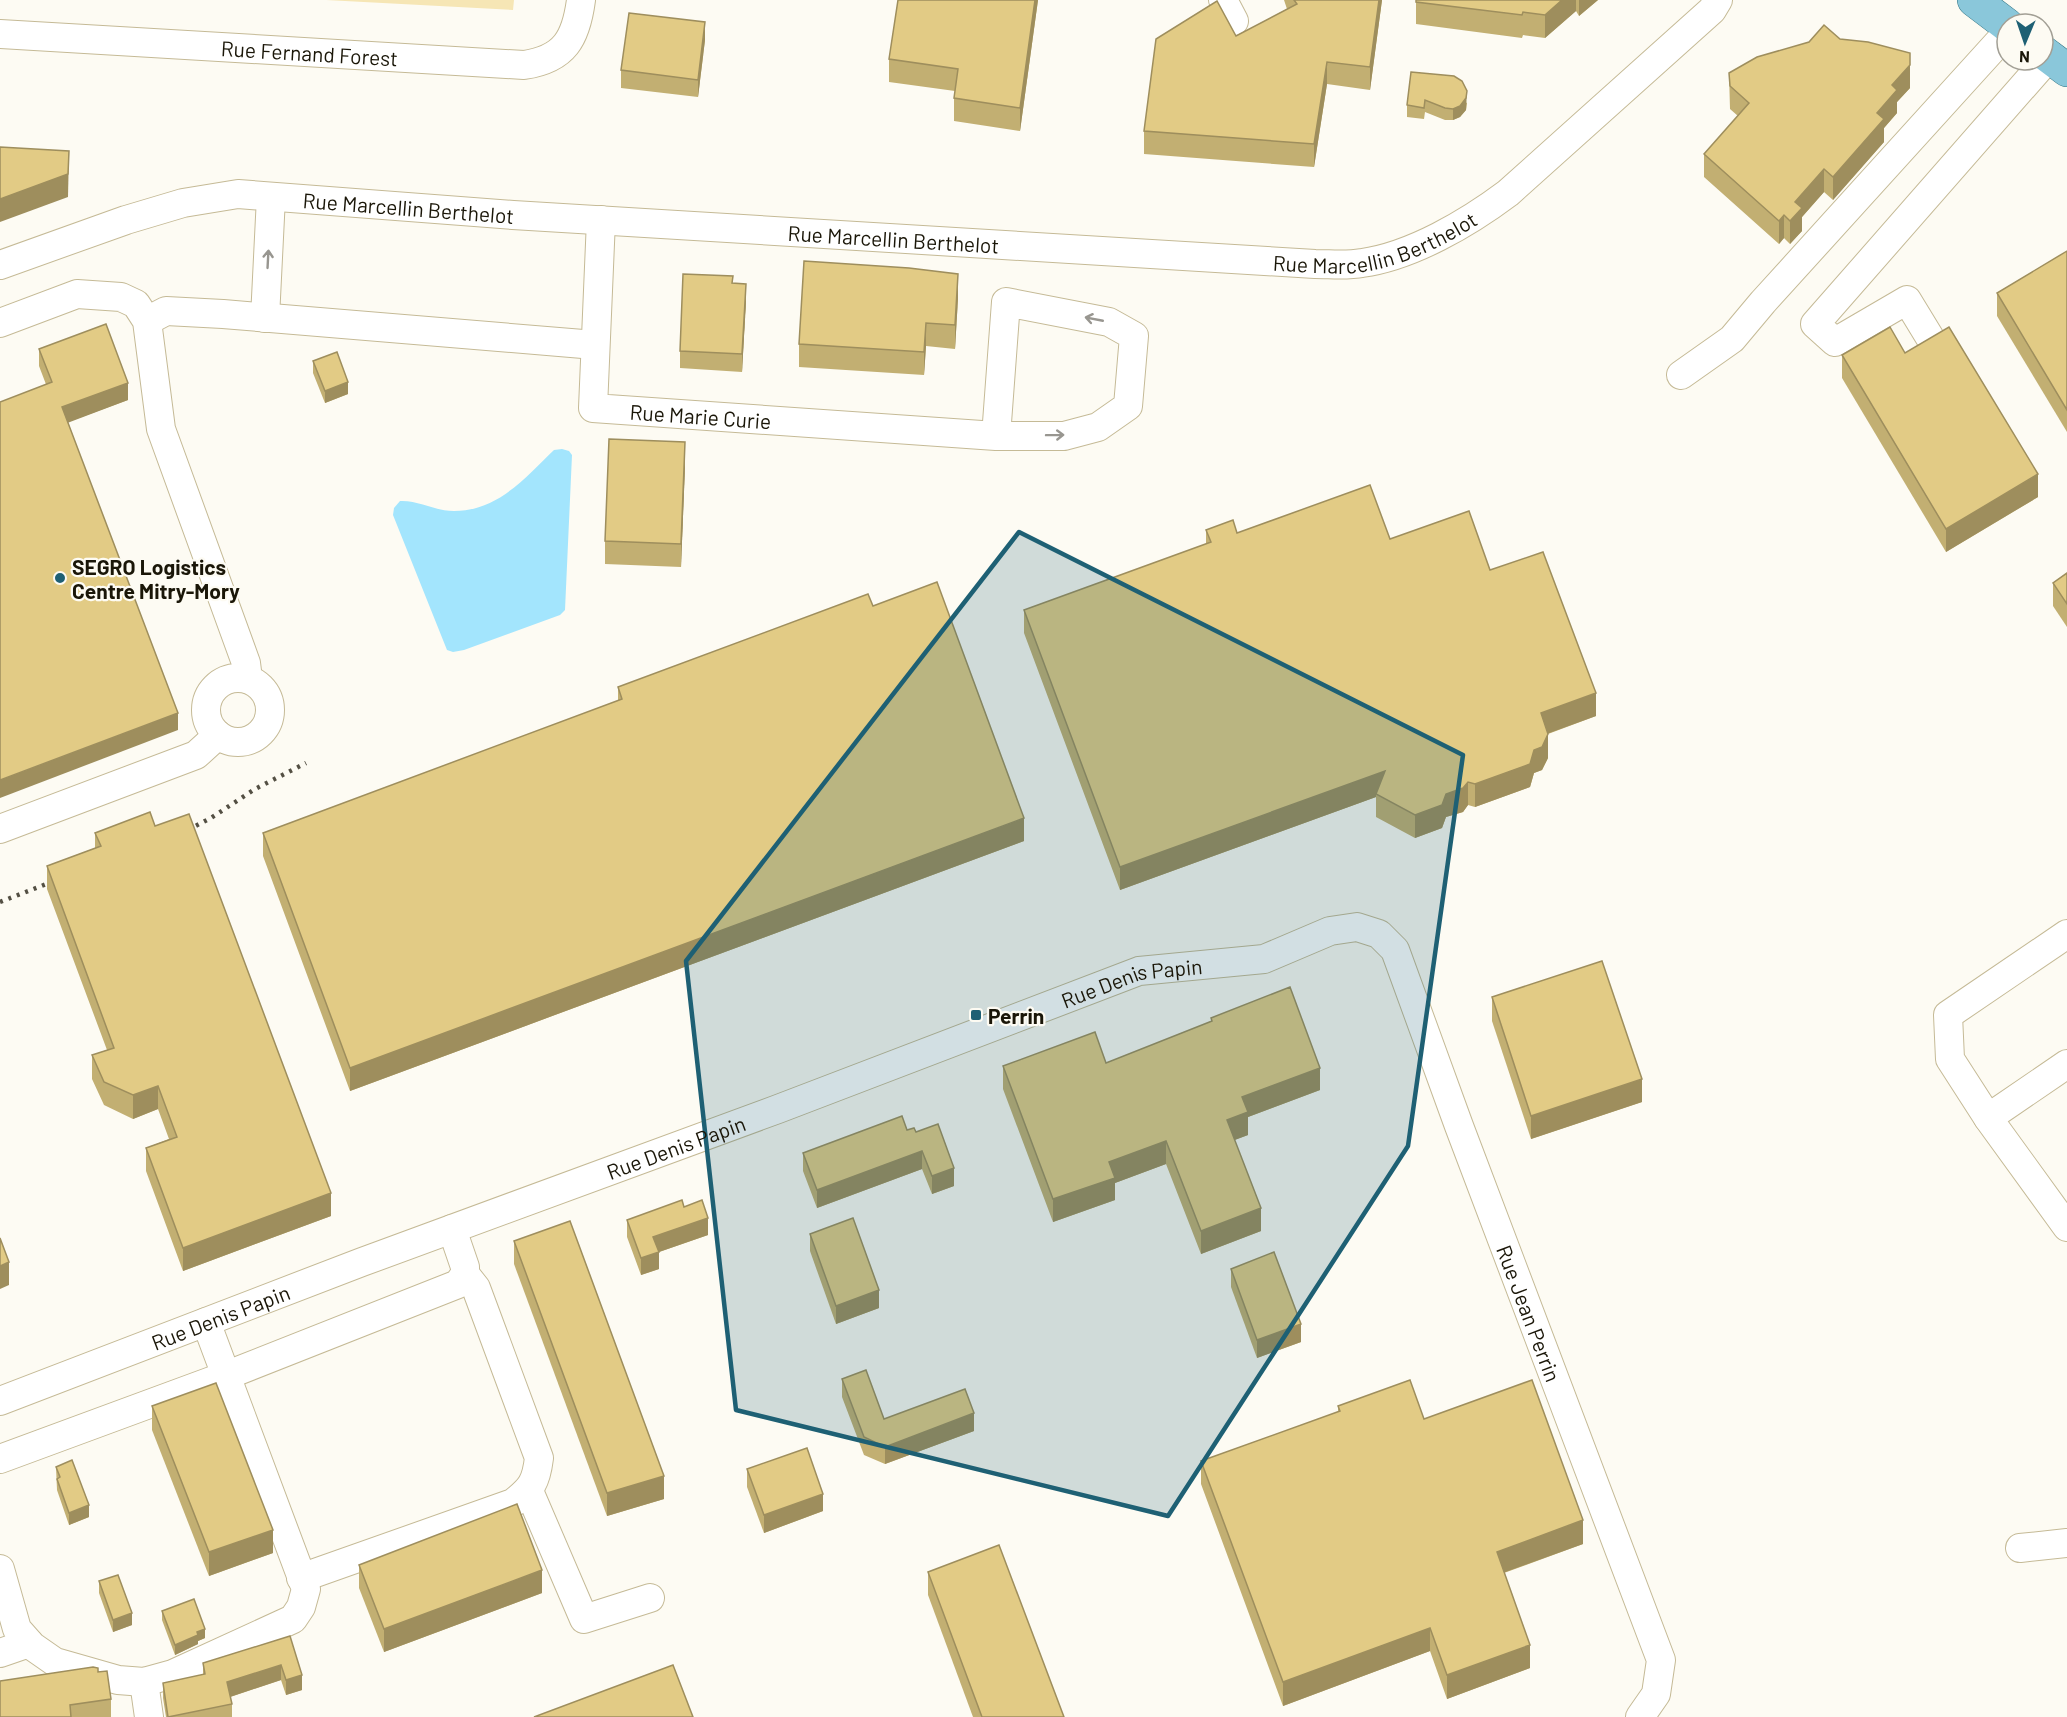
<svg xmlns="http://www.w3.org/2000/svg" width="2067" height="1717" font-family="Barlow,sans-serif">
<rect width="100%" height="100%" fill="#fdfbf3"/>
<path fill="#f6e6b5" d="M326,0H514L513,10Z"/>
<path fill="#a3e5fd" d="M562,449L569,451L572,455L565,610L560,615L464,650L453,652L447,650L393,515L394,508L400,501C418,500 435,511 454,511C498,511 526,477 554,450Z"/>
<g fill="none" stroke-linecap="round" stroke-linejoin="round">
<defs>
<g id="minor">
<path d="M1223,0L1234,21"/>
<path id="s1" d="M0,34L524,65C565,59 576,38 581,0"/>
<path id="s2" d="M601,220L593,408L996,436H1064L1098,427L1128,406L1134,336L1109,322L1006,302L996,436"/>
<path id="s3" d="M0,265L126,220L183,203L238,194L513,215L1315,264C1331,264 1346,266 1362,263C1412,256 1468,223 1508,193L1712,10L1718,0"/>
<path d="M265,318L271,197"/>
<path d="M147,321L166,311L223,314L595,345"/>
<path d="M0,323L77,294L121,297L136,304L147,321L161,429L246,663L248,679"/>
<path d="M1932,341L1907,300L1835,342L1815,324L2049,57"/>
<path d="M1681,375L1732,339L1763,302L2007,33"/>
<circle cx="238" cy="710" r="32"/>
<path d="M0,829L196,755L218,735"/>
<path d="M2067,934L1948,1015L1950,1059L1988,1118L2067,1064"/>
<path d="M1988,1118L2067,1227"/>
<path id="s4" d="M0,1401L362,1262L778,1109L1139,971L1264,959L1330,931L1357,927L1379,934L1395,950L1459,1126L1661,1660L1656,1694L1640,1717"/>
<path d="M0,1459L225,1376L458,1284L465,1274V1267L452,1229"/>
<path d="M529,1491L584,1619L650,1598"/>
<path d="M2020,1548L2067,1543"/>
<path d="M0,1569L17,1629L32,1646L55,1662L118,1680L144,1682L173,1674L293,1619L301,1607L306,1589L206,1322"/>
<path d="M301,1578L513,1503C532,1488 536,1482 539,1458L476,1288L465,1274"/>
<path d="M0,1653L29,1643"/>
<path d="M144,1682L149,1717"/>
</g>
<g id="major">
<path d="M1974,0L2007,25"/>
<path d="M2043,52L2067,70"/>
</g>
</defs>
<use href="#minor" stroke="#c5ba96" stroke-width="30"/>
<use href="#major" stroke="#307180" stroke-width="34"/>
<use href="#minor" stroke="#fff" stroke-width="28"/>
<use href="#major" stroke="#8ac7da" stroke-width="33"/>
<g stroke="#534f43" stroke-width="4.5" stroke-dasharray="3 6" stroke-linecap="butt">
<path d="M180,834L211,818L255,789L306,763"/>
<path d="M0,902L62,878"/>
</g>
</g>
<g fill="#c2af72">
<path d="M898,0H1038L1020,131L954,121V98L955,91L889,82V59Z"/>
<path d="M1284,0H1382L1370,90L1327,84L1314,167L1144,154V131L1236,36L1287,9Z"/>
<path d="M1416,0H1598L1579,16L1576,11L1545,38L1523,35L1522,38L1416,24Z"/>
<path d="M1840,39L1910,88L1897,102V113L1884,128V142L1833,200L1824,192L1802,217V231L1790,244L1784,238L1779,244L1704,177V154L1738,116L1730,109L1729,73Z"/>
<path d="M705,40L698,97L621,88V70Z"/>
<path d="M1411,72L1467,103L1466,110L1460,117L1453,120H1445L1425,112L1424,119L1407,117V105Z"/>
<path d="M2067,251V432L1997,316V293Z"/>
<path d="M733,283L746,301L742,372L680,368V351Z"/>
<path d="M958,298L955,349L926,346L924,375L799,367V344Z"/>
<path d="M39,349L128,400L68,422L178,730L39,366Z"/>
<path d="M1905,353L2038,497L1946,552L1842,378V355Z"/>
<path d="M313,361L348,394L325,403L313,373Z"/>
<path d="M685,466L681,567L605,564V541Z"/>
<path d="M1206,530L1237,533L1390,539L1490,570L1596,716L1548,734V758L1542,770L1534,773L1530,787L1475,807L1468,805L1463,812L1446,817L1442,828L1415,838L1376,817V797L1120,890L1024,633V610L1206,544Z"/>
<path d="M2067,573V627L2053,606V583Z"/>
<path d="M618,687L1024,841L350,1091L263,856V833L618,701Z"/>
<path d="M155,826L331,1216L183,1271L146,1171V1148L169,1139L158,1109L133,1119L104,1105L92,1079V1055L107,1050L47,889V866L95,848V833Z"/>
<path d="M1492,997L1642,1102L1531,1139L1492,1021Z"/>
<path d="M1211,1018L1320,1090L1248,1117V1135L1234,1140L1261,1231L1201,1254L1166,1164L1115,1183V1200L1053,1222L1003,1089V1066L1106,1063L1211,1022Z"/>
<path d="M916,1132L954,1186L932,1194L922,1169L817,1208L803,1171V1153Z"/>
<path d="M684,1207L708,1235L659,1252V1269L641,1275L627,1237V1220Z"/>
<path d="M810,1234L879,1308L836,1324L810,1251Z"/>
<path d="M514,1241L664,1499L607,1516L514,1264Z"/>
<path d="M1231,1269L1301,1342L1257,1358L1231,1287Z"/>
<path d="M842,1379L884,1419L974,1431L885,1464L864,1455L842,1397Z"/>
<path d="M152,1406L273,1553L209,1576L152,1430Z"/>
<path d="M1338,1406L1424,1419L1583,1544L1504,1573L1530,1668L1447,1699L1430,1651L1283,1706L1201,1484V1461L1338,1412Z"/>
<path d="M56,1467L89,1517L69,1525L57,1490Z"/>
<path d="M747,1469L823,1511L764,1533L747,1487Z"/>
<path d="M359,1565L542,1593L384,1652L359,1588Z"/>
<path d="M928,1572L1064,1717H973L928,1595Z"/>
<path d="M99,1581L132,1625L113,1632L99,1593Z"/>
<path d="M162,1611L205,1638L198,1641V1644L175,1655L162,1620Z"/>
<path d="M290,1636L302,1690L286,1695L281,1680L230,1697L232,1704V1717H166L163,1698V1683L203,1675V1663Z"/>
<path d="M98,1672L111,1699V1717H0Z"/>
</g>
<g fill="#9e8e5d">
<path d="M1035,0H1038L1020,131V108Z"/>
<path d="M1379,0H1382L1370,90V67Z"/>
<path d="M1562,0H1576V11L1545,38V15Z"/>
<path d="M1579,0H1598L1579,16Z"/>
<path d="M705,22V40L698,97V80Z"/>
<path d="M1910,53V88L1897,102V113L1884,128V142L1833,200V177L1892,85Z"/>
<path d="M1327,62V84L1314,167V144Z"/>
<path d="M1467,91L1466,110L1460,117L1453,120V109Z"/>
<path d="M69,151L68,197L0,222V199Z"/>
<path d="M1824,169V192L1802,217V231L1790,244V221L1795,202Z"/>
<path d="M1784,215V238L1779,244V221Z"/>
<path d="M958,274V298L955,349V325Z"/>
<path d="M746,284V301L742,372V354Z"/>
<path d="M926,323V346L924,375V352Z"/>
<path d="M348,382V394L325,403V391Z"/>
<path d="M128,383V400L62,425V407Z"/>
<path d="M685,442V466L681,567V544Z"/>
<path d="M2038,474V497L1946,552V529Z"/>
<path d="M1596,693V716L1541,736V713Z"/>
<path d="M178,713V730L0,798V780Z"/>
<path d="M1548,734V758L1542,770L1534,773L1530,787L1475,807V784L1534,750Z"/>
<path d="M1385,771L1376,794V797L1120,890V867Z"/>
<path d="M1468,782V805L1463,812L1446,817L1442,828L1415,838V815L1446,794Z"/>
<path d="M1024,818V841L350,1091V1068Z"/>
<path d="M1320,1068V1090L1248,1117V1135L1227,1143V1120L1242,1097Z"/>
<path d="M1642,1079V1102L1531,1139V1116Z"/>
<path d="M158,1086V1109L133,1119V1095Z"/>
<path d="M1166,1141V1164L1115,1183V1200L1053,1222V1199L1109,1162Z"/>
<path d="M922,1151V1169L817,1208V1190Z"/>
<path d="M954,1168V1186L932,1194V1176Z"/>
<path d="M331,1193V1216L183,1271V1248Z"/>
<path d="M1261,1208V1231L1201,1254V1231Z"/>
<path d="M708,1218V1235L659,1252V1269L641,1275V1258L653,1237Z"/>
<path d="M9,1262V1285L0,1289V1266Z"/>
<path d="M879,1290V1308L836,1324V1306Z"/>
<path d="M1301,1324V1342L1257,1358V1340Z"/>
<path d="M974,1413V1431L885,1464V1447Z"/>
<path d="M664,1476V1499L607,1516V1493Z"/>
<path d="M823,1494V1511L764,1533V1515Z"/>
<path d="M89,1505V1517L69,1525V1513Z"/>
<path d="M1583,1520V1544L1497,1575V1552Z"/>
<path d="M273,1530V1553L209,1576V1552Z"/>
<path d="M542,1570V1593L384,1652V1629Z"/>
<path d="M132,1613V1625L113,1632V1620Z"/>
<path d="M1430,1628V1651L1283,1706V1682Z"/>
<path d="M205,1629V1638L198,1641V1644L175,1655V1645L197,1632Z"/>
<path d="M1530,1645V1668L1447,1699V1675Z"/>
<path d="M281,1665V1680L227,1698V1682Z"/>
<path d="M302,1675V1690L286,1695V1680Z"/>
</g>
<g fill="#e2cb85" stroke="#9e8e5d" stroke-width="1.5">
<path d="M898,0H1035L1020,108L954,98L958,69L889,59Z"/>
<path d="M1294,0H1379L1370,67L1327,62L1314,144L1144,131L1156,39L1217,1L1236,36L1297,4Z"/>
<path d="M1416,0H1562L1545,15L1523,12L1522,15L1416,2Z"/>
<path d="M629,13L705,22L698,80L621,70Z"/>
<path d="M1824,25L1840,39L1868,42L1910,53V65L1892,85L1897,90L1877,113L1884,119L1833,177L1824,169L1795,202L1802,208L1790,221L1784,215L1779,221L1704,154L1749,103L1730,86L1729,73L1757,57L1809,42Z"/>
<path d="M1411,72L1454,76L1462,81L1467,91L1466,98L1460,106L1453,109L1445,108L1425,100L1424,108L1407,105Z"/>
<path d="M0,147L69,151L68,174L0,199Z"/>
<path d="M2067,251V410L1997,293Z"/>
<path d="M804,261L909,268L958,274L955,325L926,323L924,352L799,344Z"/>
<path d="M683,274L733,276L732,283L746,284L742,354L680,351Z"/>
<path d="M106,324L128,383L62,407L178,713L0,780V402L52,382L39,349Z"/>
<path d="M1890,327L1905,353L1949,327L2038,474L1946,529L1842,355Z"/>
<path d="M337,352L348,382L325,391L313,361Z"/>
<path d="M609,439L685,442L681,544L605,541Z"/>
<path d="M1370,485L1390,539L1469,511L1490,570L1543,552L1596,693L1541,713L1548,734L1542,747L1534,750L1530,764L1475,784L1468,782L1463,788L1446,794L1442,805L1415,815L1376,794L1385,771L1120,867L1024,610L1211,542L1206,530L1233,520L1237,533Z"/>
<path d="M2067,573V604L2053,583Z"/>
<path d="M937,582L1024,818L350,1068L263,833L622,699L618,687L868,594L873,606Z"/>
<path d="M150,812L155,826L189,814L331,1193L183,1248L146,1148L177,1137L158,1086L133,1095L104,1082L92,1055L114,1048L47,866L101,846L95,833Z"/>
<path d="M1602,961L1642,1079L1531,1116L1492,997Z"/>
<path d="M1290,987L1320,1068L1242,1097L1248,1112L1227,1120L1261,1208L1201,1231L1166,1141L1109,1162L1115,1178L1053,1199L1003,1066L1095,1032L1106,1063L1212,1021L1211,1018Z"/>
<path d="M902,1116L907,1130L914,1128L916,1132L938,1124L954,1168L932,1176L922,1151L817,1190L803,1153Z"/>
<path d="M682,1200L684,1207L702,1200L708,1218L653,1237L659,1252L641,1258L627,1220Z"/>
<path d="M853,1218L879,1290L836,1306L810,1234Z"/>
<path d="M570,1221L664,1476L607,1493L514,1241Z"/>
<path d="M0,1238L9,1262L0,1266Z"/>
<path d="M1274,1252L1301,1324L1257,1340L1231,1269Z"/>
<path d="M866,1370L884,1419L965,1389L974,1413L885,1447L864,1437L842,1379Z"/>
<path d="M1410,1380L1424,1419L1532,1380L1583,1520L1497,1552L1530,1645L1447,1675L1430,1628L1283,1682L1201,1461L1340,1411L1338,1406Z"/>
<path d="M216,1383L273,1530L209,1552L152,1406Z"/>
<path d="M807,1448L823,1494L764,1515L747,1469Z"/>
<path d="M72,1460L89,1505L69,1513L57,1479L60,1477L56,1467Z"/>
<path d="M517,1504L542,1570L384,1629L359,1565Z"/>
<path d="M999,1545L1064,1717H982L928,1572Z"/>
<path d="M118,1575L132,1613L113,1620L99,1581Z"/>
<path d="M194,1599L205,1629L197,1632L198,1635L175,1645L162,1611Z"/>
<path d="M290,1636L302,1675L286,1680L281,1665L227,1682L232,1704L168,1717L163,1683L205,1674L203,1663Z"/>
<path d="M673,1665L693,1717H534Z"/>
<path d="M93,1667L98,1668V1672L107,1671L111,1699L70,1705L71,1717H0V1681Z"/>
</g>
<defs><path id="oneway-shaft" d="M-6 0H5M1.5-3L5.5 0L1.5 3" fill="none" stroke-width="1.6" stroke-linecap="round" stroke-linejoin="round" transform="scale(1.5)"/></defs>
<g stroke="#989690">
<use href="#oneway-shaft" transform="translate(268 259) rotate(-87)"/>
<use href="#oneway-shaft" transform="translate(1094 319) rotate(-169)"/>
<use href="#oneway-shaft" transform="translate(1055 435) rotate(-1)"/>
</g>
<path fill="#1e6074" fill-opacity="0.2" stroke="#1e6074" stroke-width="4.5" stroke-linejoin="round" d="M1019,532L1463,755L1408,1146L1168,1516L736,1410L686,961Z"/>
<g fill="#1e6074" stroke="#fdfbf3" stroke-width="2">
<circle cx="60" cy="578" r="6"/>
<rect x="970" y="1009" width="12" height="12" rx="3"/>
</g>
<g text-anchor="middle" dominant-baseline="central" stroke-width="4.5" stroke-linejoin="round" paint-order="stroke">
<g font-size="21" fill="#1a1608" stroke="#fdfbf3">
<text stroke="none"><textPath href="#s1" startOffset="310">Rue Fernand Forest</textPath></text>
<text stroke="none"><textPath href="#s3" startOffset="420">Rue Marcellin Berthelot</textPath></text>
<text stroke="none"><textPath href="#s3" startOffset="1392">Rue Marcellin Berthelot</textPath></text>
<text stroke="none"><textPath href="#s3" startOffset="906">Rue Marcellin Berthelot</textPath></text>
<text stroke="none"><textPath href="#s2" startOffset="296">Rue Marie Curie</textPath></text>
<text stroke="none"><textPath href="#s4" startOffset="1208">Rue Denis Papin</textPath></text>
<text stroke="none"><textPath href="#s4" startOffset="722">Rue Denis Papin</textPath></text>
<text stroke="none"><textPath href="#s4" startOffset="1875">Rue Jean Perrin</textPath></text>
<text stroke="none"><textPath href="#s4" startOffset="236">Rue Denis Papin</textPath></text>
</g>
<g font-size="21" font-weight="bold" fill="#1a1608" stroke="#fdfbf3" text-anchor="start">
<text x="72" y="566">SEGRO Logistics<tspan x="72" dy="24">Centre Mitry-Mory</tspan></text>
<text x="988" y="1015">Perrin</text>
</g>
</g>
<g transform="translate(2025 42) rotate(182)"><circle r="28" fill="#fdfbf3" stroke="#a29f95" stroke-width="1.5"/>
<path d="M0-4.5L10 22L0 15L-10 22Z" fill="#1e6074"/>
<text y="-9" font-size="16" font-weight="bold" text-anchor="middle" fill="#1a1608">N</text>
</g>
</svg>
